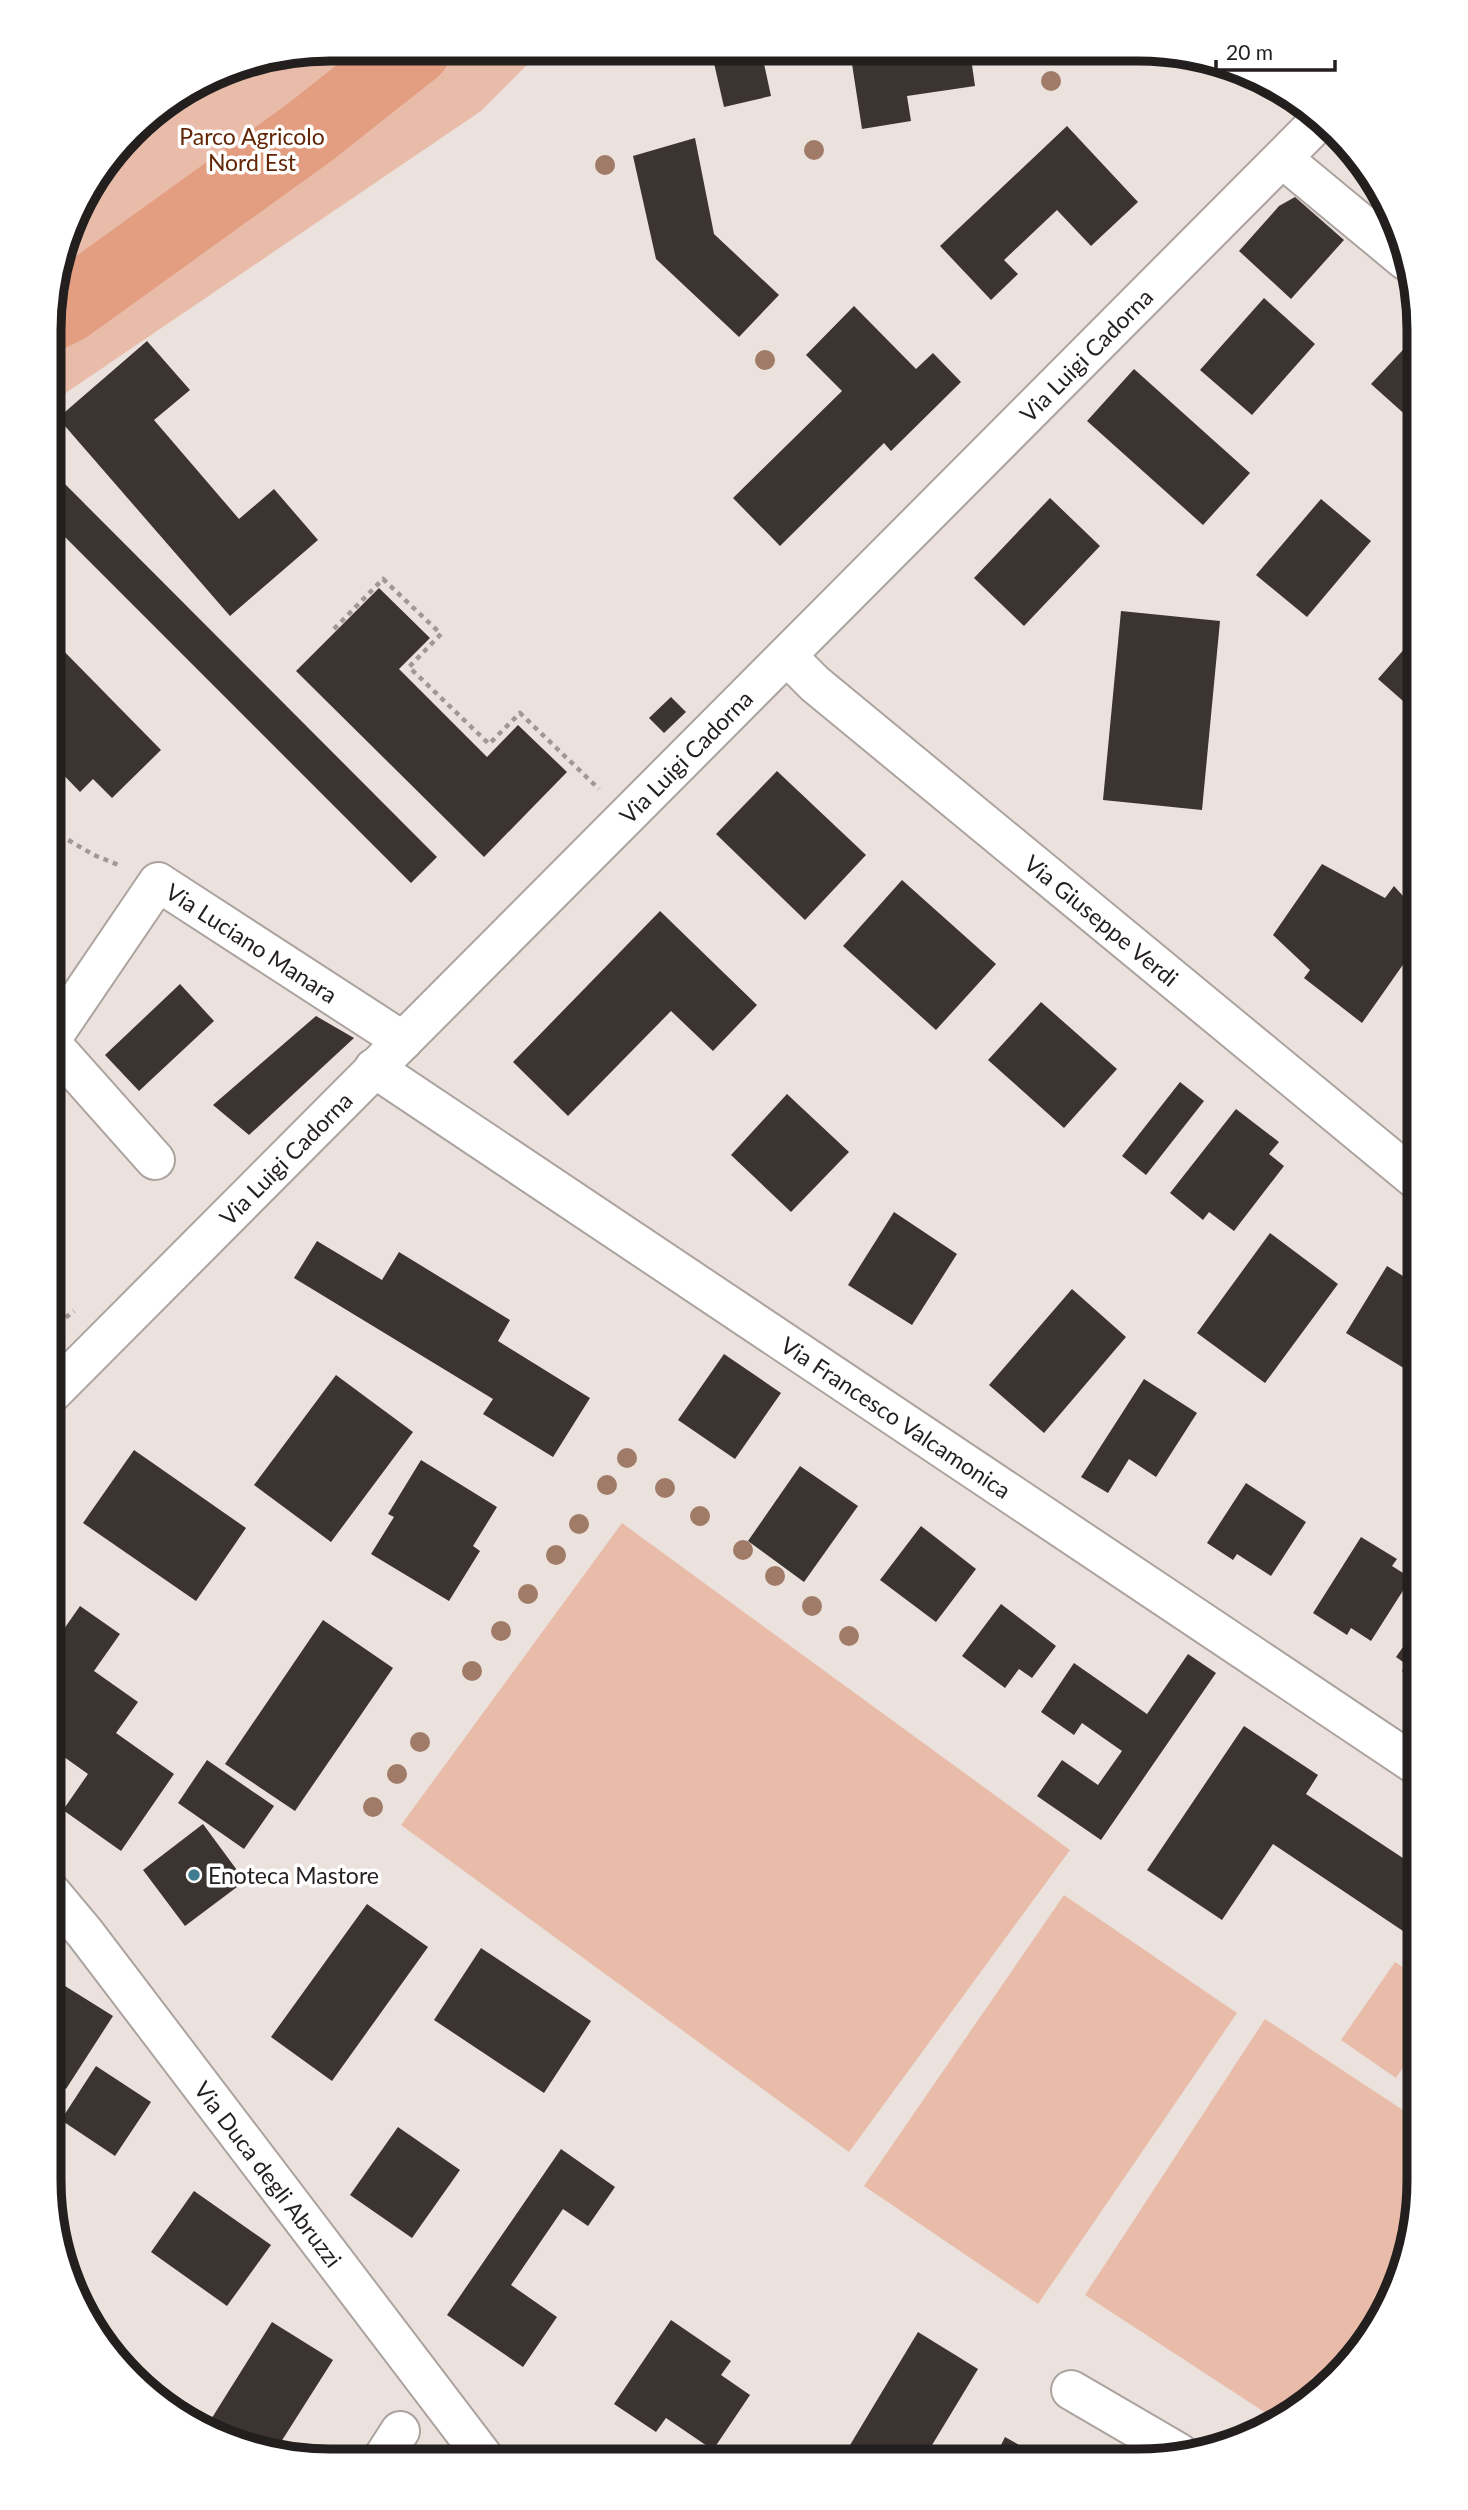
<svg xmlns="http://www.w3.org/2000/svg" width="1468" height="2510" font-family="Lato,sans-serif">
<rect width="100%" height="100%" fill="#ebe2de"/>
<g fill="#e9bcaa">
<path d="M330,49L542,50L481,111L51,403V294L78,206L145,119L223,70Z"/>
<path d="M622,1523L1070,1850L849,2152L401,1825Z"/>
<path d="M1064,1895L1237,2013L1038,2304L864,2186Z"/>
<path d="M1395,1962L1418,1977V2045L1396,2078L1341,2040Z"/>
<path d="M1265,2019L1418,2120V2198L1398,2287L1361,2351L1309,2403L1278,2421L1085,2295Z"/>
</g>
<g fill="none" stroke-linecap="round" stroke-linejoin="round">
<path stroke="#e39e81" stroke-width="72" d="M51,315L67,307L310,132L415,49"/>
</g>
<g fill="#3b3431">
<path d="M711,50H761L771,96L724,107Z"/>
<path d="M850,51H970L975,86L907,96L911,121L862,129Z"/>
<path d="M1067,126L1138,202L1091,246L1057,210L1004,260L1018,274L991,300L940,246Z"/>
<path d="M695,138L714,234L779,295L739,337L656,259L633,156Z"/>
<path d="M1295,197L1344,240L1291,299L1239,251L1279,206Z"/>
<path d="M1264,298L1315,344L1252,415L1200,370Z"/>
<path d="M854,306L916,369L933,353L961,382L891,451L884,443L780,546L733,498L842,391L806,355Z"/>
<path d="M1415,337L1419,341V427L1371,384Z"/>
<path d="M147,341L190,390L154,420L239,519L274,489L318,540L230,616L58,418Z"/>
<path d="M1134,369L1250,473L1203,525L1087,421Z"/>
<path d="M51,470L437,857L411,883L51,523Z"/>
<path d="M1050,498L1100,546L1024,626L974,578Z"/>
<path d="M1321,499L1371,541L1307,617L1256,575Z"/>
<path d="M379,588L430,638L399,669L487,757L518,725L567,772L484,857L296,671Z"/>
<path d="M1121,611L1220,621L1202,810L1103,800Z"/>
<path d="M51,638L161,750L112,798L93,779L80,792L51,762Z"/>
<path d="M1406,647L1419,658V715L1378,679Z"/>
<path d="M671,697L686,712L664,733L649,718Z"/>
<path d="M777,771L866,855L805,920L716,834Z"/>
<path d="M1322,864L1385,898L1394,886L1403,896L1410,888L1419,896V924L1417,927L1419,929V965L1417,966L1407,959L1362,1023L1304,978L1310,970L1273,935Z"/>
<path d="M902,880L996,964L936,1030L843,946Z"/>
<path d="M660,911L757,1005L713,1051L671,1011L568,1116L513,1062Z"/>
<path d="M180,984L214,1021L139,1091L105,1055Z"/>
<path d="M1041,1002L1117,1069L1064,1128L988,1060Z"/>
<path d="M316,1016L354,1038L249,1135L213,1105Z"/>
<path d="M1180,1082L1204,1101L1146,1175L1122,1156Z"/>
<path d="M787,1094L849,1152L791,1212L731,1155Z"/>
<path d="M1236,1109L1279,1142L1269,1154L1284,1166L1234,1231L1209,1212L1203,1220L1170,1193Z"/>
<path d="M894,1212L957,1254L912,1325L848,1285Z"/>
<path d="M1270,1233L1338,1284L1265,1383L1197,1333Z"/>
<path d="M317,1241L382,1280L399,1252L510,1320L498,1341L590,1398L553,1457L483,1414L493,1399L294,1278Z"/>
<path d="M1387,1266L1419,1286V1351L1407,1370L1346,1333Z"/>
<path d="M1072,1289L1126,1337L1044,1433L989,1385Z"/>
<path d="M724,1354L781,1393L735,1459L678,1420Z"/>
<path d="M336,1375L413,1432L331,1542L254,1485Z"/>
<path d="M1144,1379L1197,1413L1156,1477L1129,1459L1108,1493L1081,1477Z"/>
<path d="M1419,1409V1433L1408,1427Z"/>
<path d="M134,1450L246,1528L196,1601L83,1523Z"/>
<path d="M421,1460L497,1507L473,1546L480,1551L449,1601L371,1554L394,1517L388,1514Z"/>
<path d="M800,1466L858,1506L804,1582L748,1541Z"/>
<path d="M1246,1483L1306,1522L1271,1576L1237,1554L1233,1560L1207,1543Z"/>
<path d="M921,1526L976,1569L936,1622L880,1580Z"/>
<path d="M1361,1537L1397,1559L1392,1566L1411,1578L1371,1641L1351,1628L1347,1635L1313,1613Z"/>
<path d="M1001,1604L1056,1646L1032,1678L1019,1669L1005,1688L962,1656Z"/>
<path d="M80,1606L120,1634L94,1671L138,1702L116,1733L174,1774L121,1851L63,1810L88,1774L50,1747V1649Z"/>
<path d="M323,1620L393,1668L295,1811L225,1764Z"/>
<path d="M1415,1630L1419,1632V1682L1402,1671L1406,1664L1396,1657Z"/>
<path d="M1188,1654L1216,1673L1101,1840L1037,1796L1062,1760L1098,1785L1122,1751L1082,1723L1074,1735L1041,1712L1074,1663L1147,1714Z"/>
<path d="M1244,1726L1318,1775L1306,1794L1418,1868V1941L1273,1844L1222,1920L1147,1870Z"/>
<path d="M207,1760L274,1806L244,1849L178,1803Z"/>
<path d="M203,1824L245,1881L185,1926L143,1870Z"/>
<path d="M367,1904L428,1947L332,2081L271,2037Z"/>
<path d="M481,1948L591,2021L544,2093L434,2020Z"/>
<path d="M49,1976L113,2016L66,2089L49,2078Z"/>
<path d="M96,2066L151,2102L115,2156L61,2120Z"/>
<path d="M398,2127L460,2170L412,2238L350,2195Z"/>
<path d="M561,2149L615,2187L588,2226L563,2209L511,2285L557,2317L523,2367L447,2315Z"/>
<path d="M194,2191L271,2245L227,2306L151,2252Z"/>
<path d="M671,2320L731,2361L721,2375L750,2395L713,2450L666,2418L656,2432L614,2404Z"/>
<path d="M272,2322L333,2360L274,2453L253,2448L210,2421Z"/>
<path d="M918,2332L978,2369L923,2460H841Z"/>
<path d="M1005,2437L1048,2461H993Z"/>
</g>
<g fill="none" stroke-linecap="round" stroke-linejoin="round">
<defs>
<g id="minor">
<path d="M1283,159L1405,260"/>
<path id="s1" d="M787,656L815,684L1419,1182"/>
<path id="s2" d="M50,1041L158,882L403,1041"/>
<path d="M50,1042L155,1160"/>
<path id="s3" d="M374,1068L1419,1767"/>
<path id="s4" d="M50,1395L1321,119"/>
<path id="s5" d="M49,1890L85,1933L485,2459"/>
<path d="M1071,2390L1179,2453"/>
<path d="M382,2459L400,2431"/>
</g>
</defs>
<use href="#minor" stroke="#aca39f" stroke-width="42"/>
<g stroke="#9f9895" stroke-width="4.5" stroke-dasharray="5 5" stroke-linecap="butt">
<path d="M334,629L383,579L441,634L409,667L489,744L520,713L599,789"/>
<path d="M51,830L94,855L121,866"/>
<path d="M50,1330L74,1311"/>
</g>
<use href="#minor" stroke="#fff" stroke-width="38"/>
</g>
<g fill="#a07b67">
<circle cx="1051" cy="81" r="10"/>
<circle cx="814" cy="150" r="10"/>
<circle cx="605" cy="165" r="10"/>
<circle cx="765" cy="360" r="10"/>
<circle cx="627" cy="1458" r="10"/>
<circle cx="607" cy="1485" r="10"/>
<circle cx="665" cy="1488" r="10"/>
<circle cx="700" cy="1516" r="10"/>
<circle cx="579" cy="1524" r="10"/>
<circle cx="743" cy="1550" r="10"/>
<circle cx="556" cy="1555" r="10"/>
<circle cx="775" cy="1576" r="10"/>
<circle cx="528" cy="1594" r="10"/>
<circle cx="812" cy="1606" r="10"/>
<circle cx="501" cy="1631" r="10"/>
<circle cx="849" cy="1636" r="10"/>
<circle cx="472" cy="1671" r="10"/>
<circle cx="420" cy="1742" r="10"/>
<circle cx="397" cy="1774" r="10"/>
<circle cx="373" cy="1807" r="10"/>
</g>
<circle fill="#3f7c92" stroke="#fff" stroke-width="2.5" cx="194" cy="1875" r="7"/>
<g text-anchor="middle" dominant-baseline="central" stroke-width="7" stroke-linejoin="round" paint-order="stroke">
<g font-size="23" fill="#632606" stroke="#fff">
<text x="252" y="136">Parco Agricolo<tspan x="252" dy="26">Nord Est</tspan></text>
</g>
<g font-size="23" fill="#231f1e" stroke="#fff">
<text stroke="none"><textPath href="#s4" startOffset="1468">Via Luigi Cadorna</textPath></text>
<text stroke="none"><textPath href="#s4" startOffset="901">Via Luigi Cadorna</textPath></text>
<text stroke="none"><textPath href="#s1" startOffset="411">Via Giuseppe Verdi</textPath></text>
<text stroke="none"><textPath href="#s2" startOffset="304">Via Luciano Manara</textPath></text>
<text stroke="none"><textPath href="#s4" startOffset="334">Via Luigi Cadorna</textPath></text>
<text stroke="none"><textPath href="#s3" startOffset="628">Via Francesco Valcamonica</textPath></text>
<text stroke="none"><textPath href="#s5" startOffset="359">Via Duca degli Abruzzi</textPath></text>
</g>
<g font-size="23" fill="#231f1e" stroke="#fff" text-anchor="start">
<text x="208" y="1875">Enoteca Mastore</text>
</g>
</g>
<path d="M0 0H1468V2510H0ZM330 61H1138A269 269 0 0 1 1407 330V2180A269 269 0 0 1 1138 2449H330A269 269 0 0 1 61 2180V330A269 269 0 0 1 330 61Z" fill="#fff" fill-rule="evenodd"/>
<path fill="none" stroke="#231f1e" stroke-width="9" d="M330 61H1138A269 269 0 0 1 1407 330V2180A269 269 0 0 1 1138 2449H330A269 269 0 0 1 61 2180V330A269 269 0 0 1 330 61Z"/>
<path d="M1216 60v10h119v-10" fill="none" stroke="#231f1e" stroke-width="3.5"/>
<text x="1226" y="60" font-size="21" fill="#231f1e" stroke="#ffffff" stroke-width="5" paint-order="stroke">20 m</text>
</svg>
